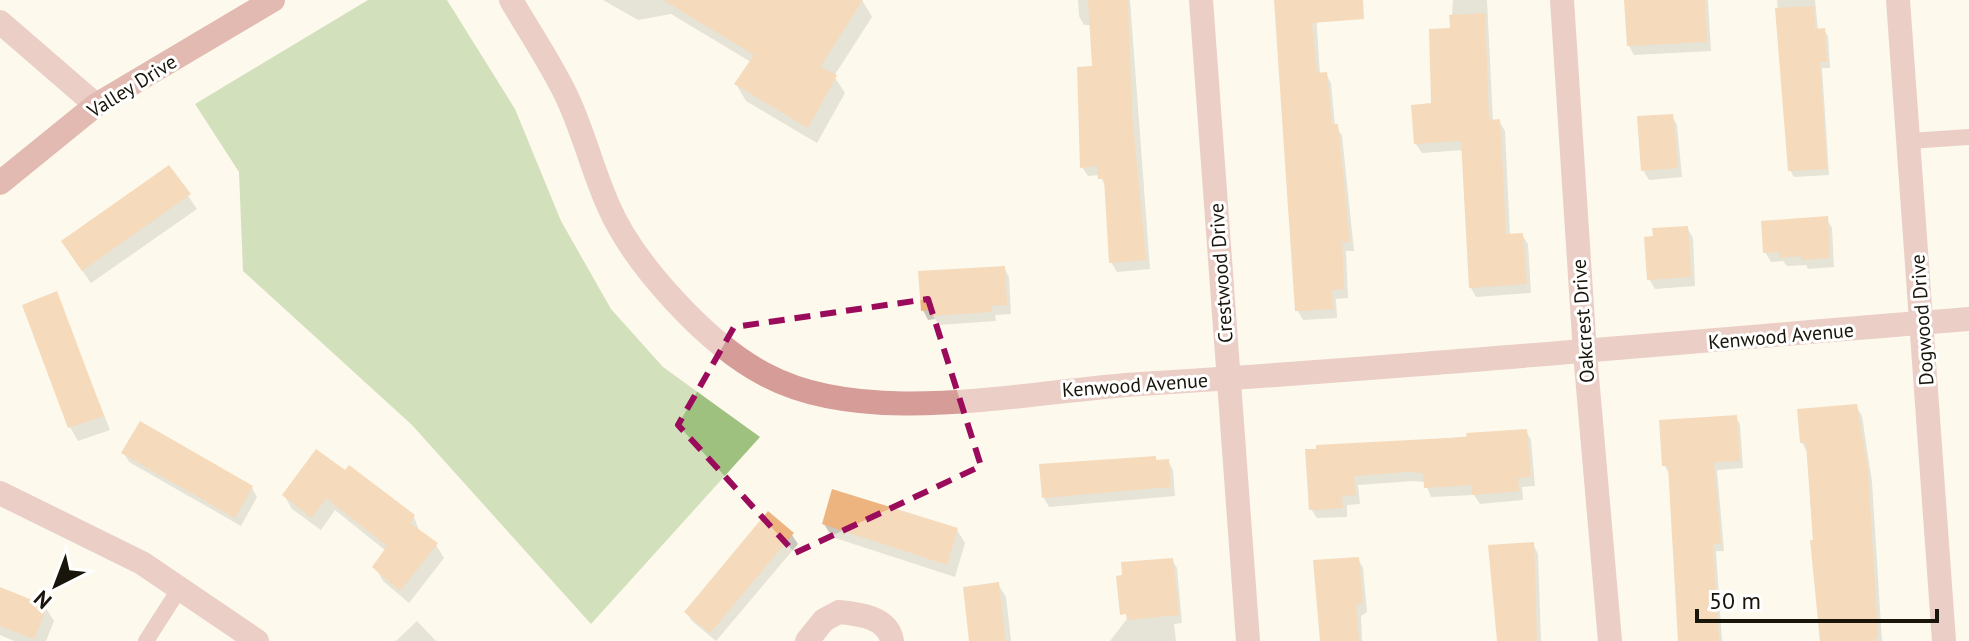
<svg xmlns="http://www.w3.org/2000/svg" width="1969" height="641" font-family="'PT Sans',sans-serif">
<rect width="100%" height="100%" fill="#fdf9ed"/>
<path fill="#9ec180" d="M368,0H447L515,109L561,221L611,309L663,367L760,437L591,624L412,425L243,271L239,172L195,104Z"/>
<g fill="#0003">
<path d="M603,0H862L872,17L834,76L845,93L817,143L746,101L736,84L751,62L671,14L638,20Z"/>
<path d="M1078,0H1130L1150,269L1117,272L1111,262L1106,188L1100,175L1088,176L1082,167L1094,68L1091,25H1084L1079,16Z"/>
<path d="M1276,0H1315L1320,74H1326L1331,83L1335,126L1342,135L1354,251H1346L1348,298L1336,299L1337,318L1303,320L1297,310Z"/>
<path d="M1453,0H1487L1493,122L1499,121L1505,131L1510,236L1522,235L1528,244L1531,293L1476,297L1471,288L1464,150L1422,153L1416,144L1433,105L1451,30Z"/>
<path d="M1626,0H1708L1711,51L1634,55L1629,46Z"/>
<path d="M1777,0H1815L1818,30H1824L1828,36L1830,68H1822L1829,175L1794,177L1790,170Z"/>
<path d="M1672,116L1677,125L1682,177L1649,180L1643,170Z"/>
<path d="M169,168L197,209L91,283L71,255Z"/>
<path d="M1826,218L1832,228L1834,267L1808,269L1806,265L1787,266L1783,261L1771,262L1765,252Z"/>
<path d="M1687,228L1693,238L1695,286L1655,289L1649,279Z"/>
<path d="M1004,268L1009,277L1011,314L995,315L996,321L939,325L935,319L928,320L923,310Z"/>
<path d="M56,294L110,430L78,441L70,427Z"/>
<path d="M1856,406L1862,416L1872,482L1882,641H1820L1807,452L1802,442Z"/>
<path d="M1735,417L1740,424L1743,468L1717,470L1724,551H1716L1722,641H1679L1669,473L1664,465Z"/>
<path d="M1526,431L1531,440L1535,486L1522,487L1523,500L1480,504L1474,495L1431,497L1425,482L1413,481L1358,485L1360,504L1347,505V517L1317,518L1311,509L1308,451Z"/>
<path d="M124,453L252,488L257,497L241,526L129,462Z"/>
<path d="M1168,461L1173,470L1175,496L1049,507L1044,498Z"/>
<path d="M345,473L414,517L420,533L436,545L444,558L409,603L383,581L375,567L386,551L335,510L321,530L292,509L284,495Z"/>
<path d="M824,524L957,530L965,543L955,577L832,537Z"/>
<path d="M792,535L798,544L716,641L692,621L686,612Z"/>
<path d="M1533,544L1538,554L1541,641H1498Z"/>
<path d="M1358,559L1363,568L1367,612L1361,616L1362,641H1321Z"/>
<path d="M1172,560L1177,568L1182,623L1174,624L1176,641H1110Z"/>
<path d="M998,584L1006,597L1011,641H971Z"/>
<path d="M0,589L46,608L54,621L46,641H14L0,635Z"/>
<path d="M417,621L436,641H396Z"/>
</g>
<g fill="#eeb480">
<path d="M663,0H863L820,67L837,75L808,128L734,84L754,55Z"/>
<path d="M1088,0H1128L1132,115L1146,260L1109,263L1104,179H1098L1097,166L1080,168L1077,67L1092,66Z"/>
<path d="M1274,0H1363L1364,19L1312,23L1317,73L1327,72L1332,124H1338L1350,242H1342L1344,289L1332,290L1333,309L1295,311Z"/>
<path d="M1624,0H1705L1707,42L1627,46Z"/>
<path d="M1814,6L1815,29L1825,28L1827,62H1820L1827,169L1788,171L1775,8Z"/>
<path d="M1485,13L1489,120L1500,119L1506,234L1523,233L1527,284L1469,288L1461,141L1414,144L1411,105L1431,103L1429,29L1450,28L1449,15Z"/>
<path d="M1673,114L1678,168L1641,171L1637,116Z"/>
<path d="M169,165L191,194L82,271L61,241Z"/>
<path d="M1828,216L1830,258L1801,260V256L1779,258V252L1763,253L1761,221Z"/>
<path d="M1688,226L1691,277L1647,280L1644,237L1653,236L1652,228Z"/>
<path d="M1005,266L1007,305L991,306L992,312L931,316V310L921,311L918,271Z"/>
<path d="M57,291L104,416L68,428L22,305Z"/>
<path d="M1857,404L1868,471L1878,634L1875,641H1820L1810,540H1813L1806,443H1800L1797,409Z"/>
<path d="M1737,415L1740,461L1714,462L1721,544H1713L1719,641H1678L1668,466H1662L1659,420Z"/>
<path d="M140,421L253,486L235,518L121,453Z"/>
<path d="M1527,429L1531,477L1518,478L1519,491L1472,495V485L1424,488L1423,473L1407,472L1354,476L1356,495L1342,496L1343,508L1309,510L1305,449H1316V445L1467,437L1466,433Z"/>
<path d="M316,449L345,470L349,465L415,515L410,523L438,543L400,591L372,567L387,546L326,498L312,518L282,495Z"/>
<path d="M1156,456V460L1169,459L1171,487L1042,498L1039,464Z"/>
<path d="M832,489L958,528L947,565L822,524Z"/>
<path d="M768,511L794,533L710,633L684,612Z"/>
<path d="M1534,542L1537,641H1497L1488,545Z"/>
<path d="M1359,557L1363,602L1356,606L1359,641H1320L1313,560Z"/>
<path d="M1173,558L1179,615L1127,620L1126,614L1120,615L1116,576L1122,575L1121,562Z"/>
<path d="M999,582L1005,641H969L963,587Z"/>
<path d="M0,587L47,606L34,639L0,626Z"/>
</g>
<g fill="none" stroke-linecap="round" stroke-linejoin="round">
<g stroke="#d69c98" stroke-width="16">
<path d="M1909,141L1969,137"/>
<path d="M146,641L180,588"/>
</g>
<g stroke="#d69c98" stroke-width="24">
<path d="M511,0C529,31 550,62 566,95C583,130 592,169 608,205C634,265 708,345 766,375C867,429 1029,391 1140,384C1416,367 1692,341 1969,319"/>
<path d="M1201,0L1248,641"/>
<path d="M1562,0L1585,353L1610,641"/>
<path d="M1898,0L1944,641"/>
<path d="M0,22L96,105"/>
<path d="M0,493L142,563L257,641"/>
<path d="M807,641L824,620L839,612C859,614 888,617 892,641"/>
</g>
<path stroke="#c16e6a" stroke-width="24" d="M0,183L96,105L273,0"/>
</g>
<path d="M0 0H1969V641H0ZM928,299L981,466L795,553L678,425L734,327Z" fill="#fdf9ed" fill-opacity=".55" fill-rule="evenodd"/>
<path fill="none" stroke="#9b0b5b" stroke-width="6" stroke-dasharray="16 10" stroke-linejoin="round" d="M928,299L981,466L795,553L678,425L734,327Z"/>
<g text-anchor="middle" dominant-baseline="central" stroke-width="6" stroke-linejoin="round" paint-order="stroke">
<g font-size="20" fill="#19150a" stroke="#fff">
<text transform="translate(132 86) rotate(-32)">Valley Drive</text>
<text transform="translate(1221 273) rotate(-94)">Crestwood Drive</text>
<text transform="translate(1922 320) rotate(-94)">Dogwood Drive</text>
<text transform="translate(1583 321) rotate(-94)">Oakcrest Drive</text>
<text transform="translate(1781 336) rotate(-5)">Kenwood Avenue</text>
<text transform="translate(1135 385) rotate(-4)">Kenwood Avenue</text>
</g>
</g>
<g transform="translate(56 585) rotate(222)" stroke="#ffffff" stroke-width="6" paint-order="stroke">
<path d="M0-6L14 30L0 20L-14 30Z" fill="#19150a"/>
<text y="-12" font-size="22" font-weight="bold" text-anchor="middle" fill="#19150a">N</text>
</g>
<path d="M1697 609v12h240v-12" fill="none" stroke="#19150a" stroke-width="4"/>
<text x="1709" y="609" font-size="24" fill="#19150a" stroke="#ffffff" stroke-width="6" paint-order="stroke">50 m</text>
</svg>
